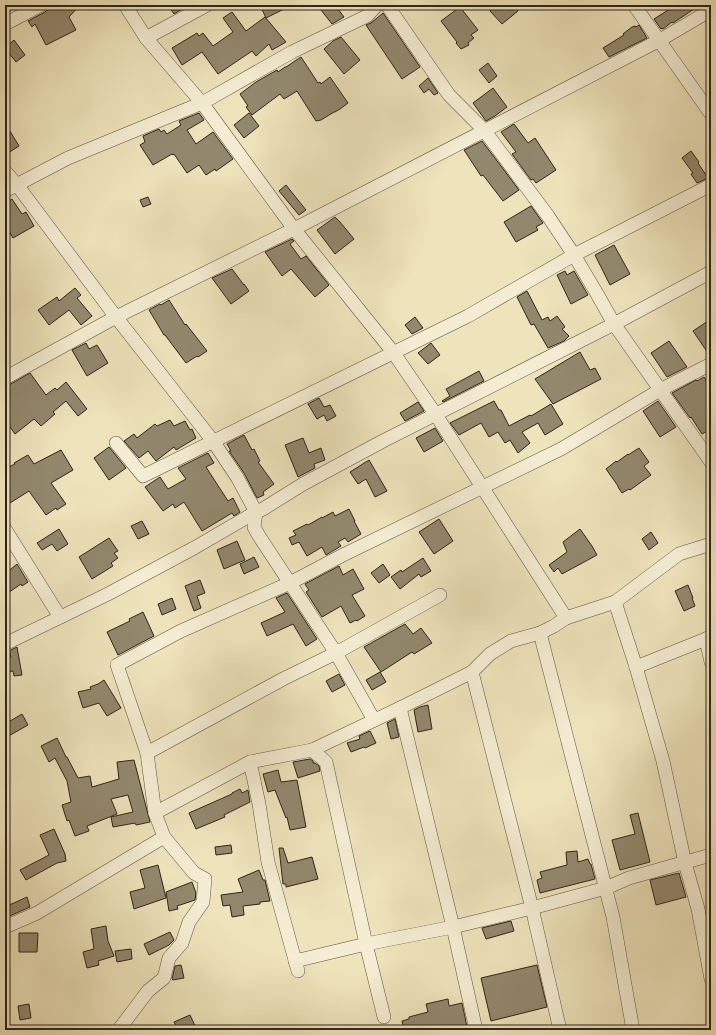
<svg xmlns="http://www.w3.org/2000/svg" width="716" height="1035" font-family="'IM FELL Double Pica',serif">
<rect width="100%" height="100%" fill="#eee3bb"/>
<filter id="stains"><feTurbulence type="fractalNoise" baseFrequency=".005" numOctaves="4"/><feColorMatrix values="0 0 0 0 .2 0 0 0 0 .09 0 0 0 0 .02 0 0 0 .5 -.17"/></filter>
<radialGradient id="worn" r=".72"><stop offset=".6" stop-color="#630" stop-opacity="0"/><stop offset="1" stop-color="#630" stop-opacity=".3"/></radialGradient>
<g fill="#92886e" stroke="#2f251a">
<path d="M49,5H80L69,17L76,30L46,45L35,24L32,27L28,21L45,12L48,9Z"/>
<path d="M168,5H188L174,14Z"/>
<path d="M260,5H292L266,18Z"/>
<path d="M317,5H335L344,17L332,24Z"/>
<path d="M497,5H513L518,11L502,24L490,11Z"/>
<path d="M676,5H700L673,23L672,22L663,29L662,28L661,29L654,19Z"/>
<path d="M460,7L478,30L471,35L474,38L468,43L469,45L461,49L456,43L457,42L441,21Z"/>
<path d="M232,12L246,31L265,17L286,42L272,50L269,44L256,56L252,51L218,74L202,52L182,65L172,48L197,33L199,36L203,33L213,46L233,32L223,18Z"/>
<path d="M383,13L420,67L402,79L366,25L371,23Z"/>
<path d="M639,25L647,38L609,57L603,48L624,35L623,34L632,27L635,26L636,27Z"/>
<path d="M341,37L360,60L344,74L324,49L333,41Z"/>
<path d="M14,40L25,55L16,62L5,48Z"/>
<path d="M301,57L318,83L320,82L321,84L330,77L348,103L340,109L335,112H334L321,120L316,121L297,91L284,99L280,94L252,115L246,107L248,106L240,94L256,82L277,70L278,72L285,67H286Z"/>
<path d="M488,63L497,76L489,83L479,70Z"/>
<path d="M428,78L438,93L434,95L429,89L424,93L419,86Z"/>
<path d="M493,88L507,107L495,116L486,121L473,103Z"/>
<path d="M199,113L204,120L187,130L196,144L213,132L233,159L216,171L215,169L206,175L199,165L187,173L174,154L173,155L172,154L153,165L140,145L145,142L143,136L159,129L161,132L164,130L167,134L181,125L179,121Z"/>
<path d="M249,113L259,126L244,138L234,125Z"/>
<path d="M5,123L19,146L5,155Z"/>
<path d="M514,124L528,143L535,138L556,170L536,183L533,179L531,180L512,154L516,152L501,132Z"/>
<path d="M482,141L519,190L503,201L483,175L481,176L464,150Z"/>
<path d="M691,151L699,162L698,163L708,178L697,183L691,174L693,173L682,158Z"/>
<path d="M286,185L306,210L299,215L279,191Z"/>
<path d="M148,197L151,204L143,207L140,200Z"/>
<path d="M12,199L22,214L26,212L34,226L13,238L5,224V204Z"/>
<path d="M531,206L543,223L536,227L538,230L516,242L504,222Z"/>
<path d="M335,217L340,222L354,239L335,254L317,230Z"/>
<path d="M292,239L294,241L290,244L301,259L306,256L329,285L315,297L291,269L282,276L265,252Z"/>
<path d="M614,245L630,274L610,285L595,255Z"/>
<path d="M232,269L244,285V284L249,291L231,304L212,278Z"/>
<path d="M565,271L567,275L574,271L588,295L571,304L557,275Z"/>
<path d="M75,288L81,295L77,298L92,316L81,325L69,310L49,325L38,310L57,297L59,301Z"/>
<path d="M527,291L542,320L548,317L550,321L557,316L565,327L562,329L569,336L564,341L548,348L534,324L531,325L517,297Z"/>
<path d="M169,300L185,325L186,324L207,351L198,357L197,356L186,363L165,335H164L149,310L160,304L161,305Z"/>
<path d="M415,317L423,328L412,334L405,325Z"/>
<path d="M711,319L709,331L707,332L711,339V356H710L693,331Z"/>
<path d="M669,341L687,367L667,377L651,353Z"/>
<path d="M86,343L89,349L97,345L108,363L87,376L72,350Z"/>
<path d="M431,343L440,355L428,364L418,353Z"/>
<path d="M580,352L590,370L595,368L601,379L553,404L535,379Z"/>
<path d="M479,371L484,381L443,402L442,401L450,396L446,389Z"/>
<path d="M30,373L46,395L55,388L57,390L66,382L87,409L78,416L66,401L53,412L55,414L41,426L34,419L15,434L5,420V386L9,385Z"/>
<path d="M704,377L711,388V429L702,434L691,417L690,418L672,393L696,380L697,381Z"/>
<path d="M319,398L324,407L330,405L336,416L327,421L324,415L317,419L308,404Z"/>
<path d="M494,401L499,410H501L509,426L530,415L531,416L551,404L563,424L545,435L538,423L522,432L530,443L518,453L510,440L505,443L498,432L489,437L481,423L459,435L450,423Z"/>
<path d="M658,401L676,427L660,437L643,411Z"/>
<path d="M418,402L424,411L405,421L400,413Z"/>
<path d="M170,420L174,426L185,421L190,430L192,429L196,438L176,450L174,447L156,461L148,451L139,458L124,441L134,434L137,438L155,424L157,426Z"/>
<path d="M435,428L443,441L424,452L416,438Z"/>
<path d="M244,435L252,450L254,449L260,461L258,462L274,484L263,492L264,495L257,498L244,473L229,451H231L227,444Z"/>
<path d="M303,438L309,453L321,448L325,460L314,464L315,468L298,477L285,445Z"/>
<path d="M109,447L126,468L109,480L94,458Z"/>
<path d="M639,448L649,462L644,466L651,475L630,490L629,489L622,493L618,487V486L606,469L616,461L617,462L628,454V455Z"/>
<path d="M61,450L73,470L51,483L66,504L57,510L56,508L46,515L29,491L10,503L5,493V469L15,464L14,463L28,455L34,464Z"/>
<path d="M208,453L214,463L206,467L228,501L233,498L240,512L234,516L232,513L202,531L184,502L175,508L173,504L163,511L145,487L160,477L168,489L186,479L178,468Z"/>
<path d="M369,460L387,491L375,497L366,479L358,484L350,472Z"/>
<path d="M349,509L355,521H354L361,534L348,542L345,538L338,542L341,546L326,555L322,547L307,556L299,542L292,545L289,538L296,535L293,531L307,524L308,525L322,517V518L333,512L335,516Z"/>
<path d="M439,519L453,541L434,554L419,532Z"/>
<path d="M142,521L149,534L138,539L131,526Z"/>
<path d="M59,529L68,544L57,551L52,544L42,550L37,543Z"/>
<path d="M580,529L592,546L597,555L562,574L558,568L554,572L549,565L567,552L563,542Z"/>
<path d="M651,532L658,543L649,550L642,539Z"/>
<path d="M109,538L118,551L114,553L118,558L111,563L113,566L92,579L79,557Z"/>
<path d="M237,541L245,560L224,569L217,550Z"/>
<path d="M254,557L259,567L244,574L240,564Z"/>
<path d="M423,558L431,571L421,577L419,574L400,589L391,577L401,570L402,572Z"/>
<path d="M17,564L28,582L22,586L21,584L5,595V574Z"/>
<path d="M383,564L390,575L379,583L371,573Z"/>
<path d="M339,566L343,575L353,569L364,589L352,595L365,616L357,621L356,620L350,623L341,606L322,617L306,592L309,590L305,584Z"/>
<path d="M200,580L205,593L197,596L201,608L194,611L185,586Z"/>
<path d="M688,585L693,598H692L695,606L684,611L675,591Z"/>
<path d="M287,593L317,639L306,646L293,624L267,636L261,623L285,612L276,598Z"/>
<path d="M172,598L176,609L162,615L158,604Z"/>
<path d="M143,612L154,636L118,655L107,632L130,621L129,619Z"/>
<path d="M405,624L413,634L421,628L432,643L414,654L412,652L381,672L364,647Z"/>
<path d="M17,647L22,675L14,676L13,671L5,673V658L11,657L9,651Z"/>
<path d="M380,672L386,682L372,690L366,680Z"/>
<path d="M339,674L345,685L332,692L326,681Z"/>
<path d="M104,680L121,708L107,716L99,703L83,708L78,692L91,689L90,687L98,684Z"/>
<path d="M428,705L432,729L418,732L414,710L420,707Z"/>
<path d="M22,714L28,725L5,738V724Z"/>
<path d="M395,719L399,737L391,739L387,723Z"/>
<path d="M370,731L376,743L365,748L364,747L351,752L347,743L360,739L359,736Z"/>
<path d="M57,738L66,757H67L78,778L90,776L92,787L119,779L117,762L134,760L150,822L136,825L135,823L113,827L111,817L133,812L128,795L111,799L117,814L87,826L89,831L75,836L69,820L67,821L62,805L71,802L67,781L55,758L49,762L41,746Z"/>
<path d="M310,759L313,761V763H315L319,766L320,771L298,778L293,762Z"/>
<path d="M278,770L281,782L297,780L306,827L290,830L287,817L286,818L275,790L268,792L263,774Z"/>
<path d="M240,789L242,793L248,790L250,802L224,815L225,817L196,829L189,813L232,794V793Z"/>
<path d="M638,813L650,862L620,870L612,840L635,834L630,815Z"/>
<path d="M54,829L65,854L66,861L57,863L26,880L20,870L49,855L40,835Z"/>
<path d="M231,845L232,853L216,855L215,847Z"/>
<path d="M279,848H283L288,863L312,857L318,879L286,887V884H283Z"/>
<path d="M577,851L578,862L588,859L590,864H591L595,879L540,893L537,880L542,878L540,872L567,865L566,852Z"/>
<path d="M158,865L166,898L134,909L130,892L145,888L140,870Z"/>
<path d="M259,870L263,880H265L270,901L260,902V904L243,906L244,915L232,917L230,905L223,906L221,895L243,892L238,879Z"/>
<path d="M679,873L686,897L656,905L650,880Z"/>
<path d="M192,882L196,893L195,900L177,906L178,909L169,911L166,892Z"/>
<path d="M27,897L30,907L5,918V907Z"/>
<path d="M511,921L514,931L486,939L482,928Z"/>
<path d="M106,926L108,941L114,956L98,961L99,965L87,968L83,952L94,949L91,929Z"/>
<path d="M170,932L174,940L169,945L149,955L144,944Z"/>
<path d="M19,933H38L37,952H19Z"/>
<path d="M131,949L132,959L117,962L115,951Z"/>
<path d="M181,965L184,978L173,980L172,979L175,966Z"/>
<path d="M537,965L547,1007L491,1021L481,978Z"/>
<path d="M448,999L449,1006L462,1003L467,1027L456,1030H404L402,1021L409,1019V1017L428,1012L426,1004Z"/>
<path d="M29,1004L31,1018L20,1020L18,1006Z"/>
<path d="M190,1015L197,1030H178L174,1022Z"/>
</g>
<g fill="none" stroke-linecap="round" stroke-linejoin="round">
<defs>
<g id="minor">
<path d="M125,5L146,38L202,103L294,229L393,352L436,415L566,618"/>
<path d="M387,5L449,95L484,130L548,216L574,255L596,292L614,324L711,462"/>
<path d="M634,5L711,114"/>
<path d="M5,24L41,5"/>
<path d="M146,38L207,5"/>
<path d="M5,171L17,185L116,317L213,441L237,477L256,512L254,527L259,536L336,653L374,720"/>
<path d="M5,191L68,158L202,103L292,52L367,16L377,5"/>
<path d="M5,378L116,317L294,229L660,40L711,10"/>
<path d="M116,443L143,476L468,316L574,255L711,185"/>
<path d="M5,529L60,617"/>
<path d="M615,602L636,667L663,761L685,863L698,909L711,979"/>
<path d="M540,633L613,917L633,1030"/>
<path d="M706,639L711,662"/>
<path d="M5,644L108,594L194,548L256,512L263,509L303,484L383,441L614,324L711,272"/>
<path d="M636,667L706,639L711,636"/>
<path d="M472,672L532,908L560,1030"/>
<path d="M400,708L453,927L476,1030"/>
<path d="M312,750L326,762L366,944L384,1017"/>
<path d="M147,753L283,679L336,653L440,595"/>
<path d="M250,762L259,804L268,862L298,971"/>
<path d="M155,813L250,762L312,750L400,708L472,672L490,654L511,641L540,633L554,626L566,618L615,602L679,554L711,544"/>
<path d="M5,927L37,913L164,837"/>
<path d="M295,961L366,944L453,927L532,908L606,888L629,878L711,855"/>
<path d="M120,1030V1028L148,991L164,978L169,958L182,943L189,922L203,902L205,879L194,873L164,837L155,813L147,753L117,665L181,631L290,583L343,555L561,449L660,390L711,364"/>
</g>
</defs>
<use href="#minor" stroke="#5f5442" stroke-width="14"/>
<use href="#minor" stroke="#f4edd3" stroke-width="13"/>
</g>
<rect width="716" height="1035" fill="none" stroke="#eee3bb" stroke-width="20"/>
<rect x="6" y="6" width="704" height="1023" fill="none" stroke="#2f251a" stroke-width="2"/>
<rect x="10" y="10" width="696" height="1015" fill="none" stroke="#2f251a"/>
<rect width="100%" height="100%" filter="url(#stains)"/>
<rect width="100%" height="100%" fill="url(#worn)"/>
</svg>
